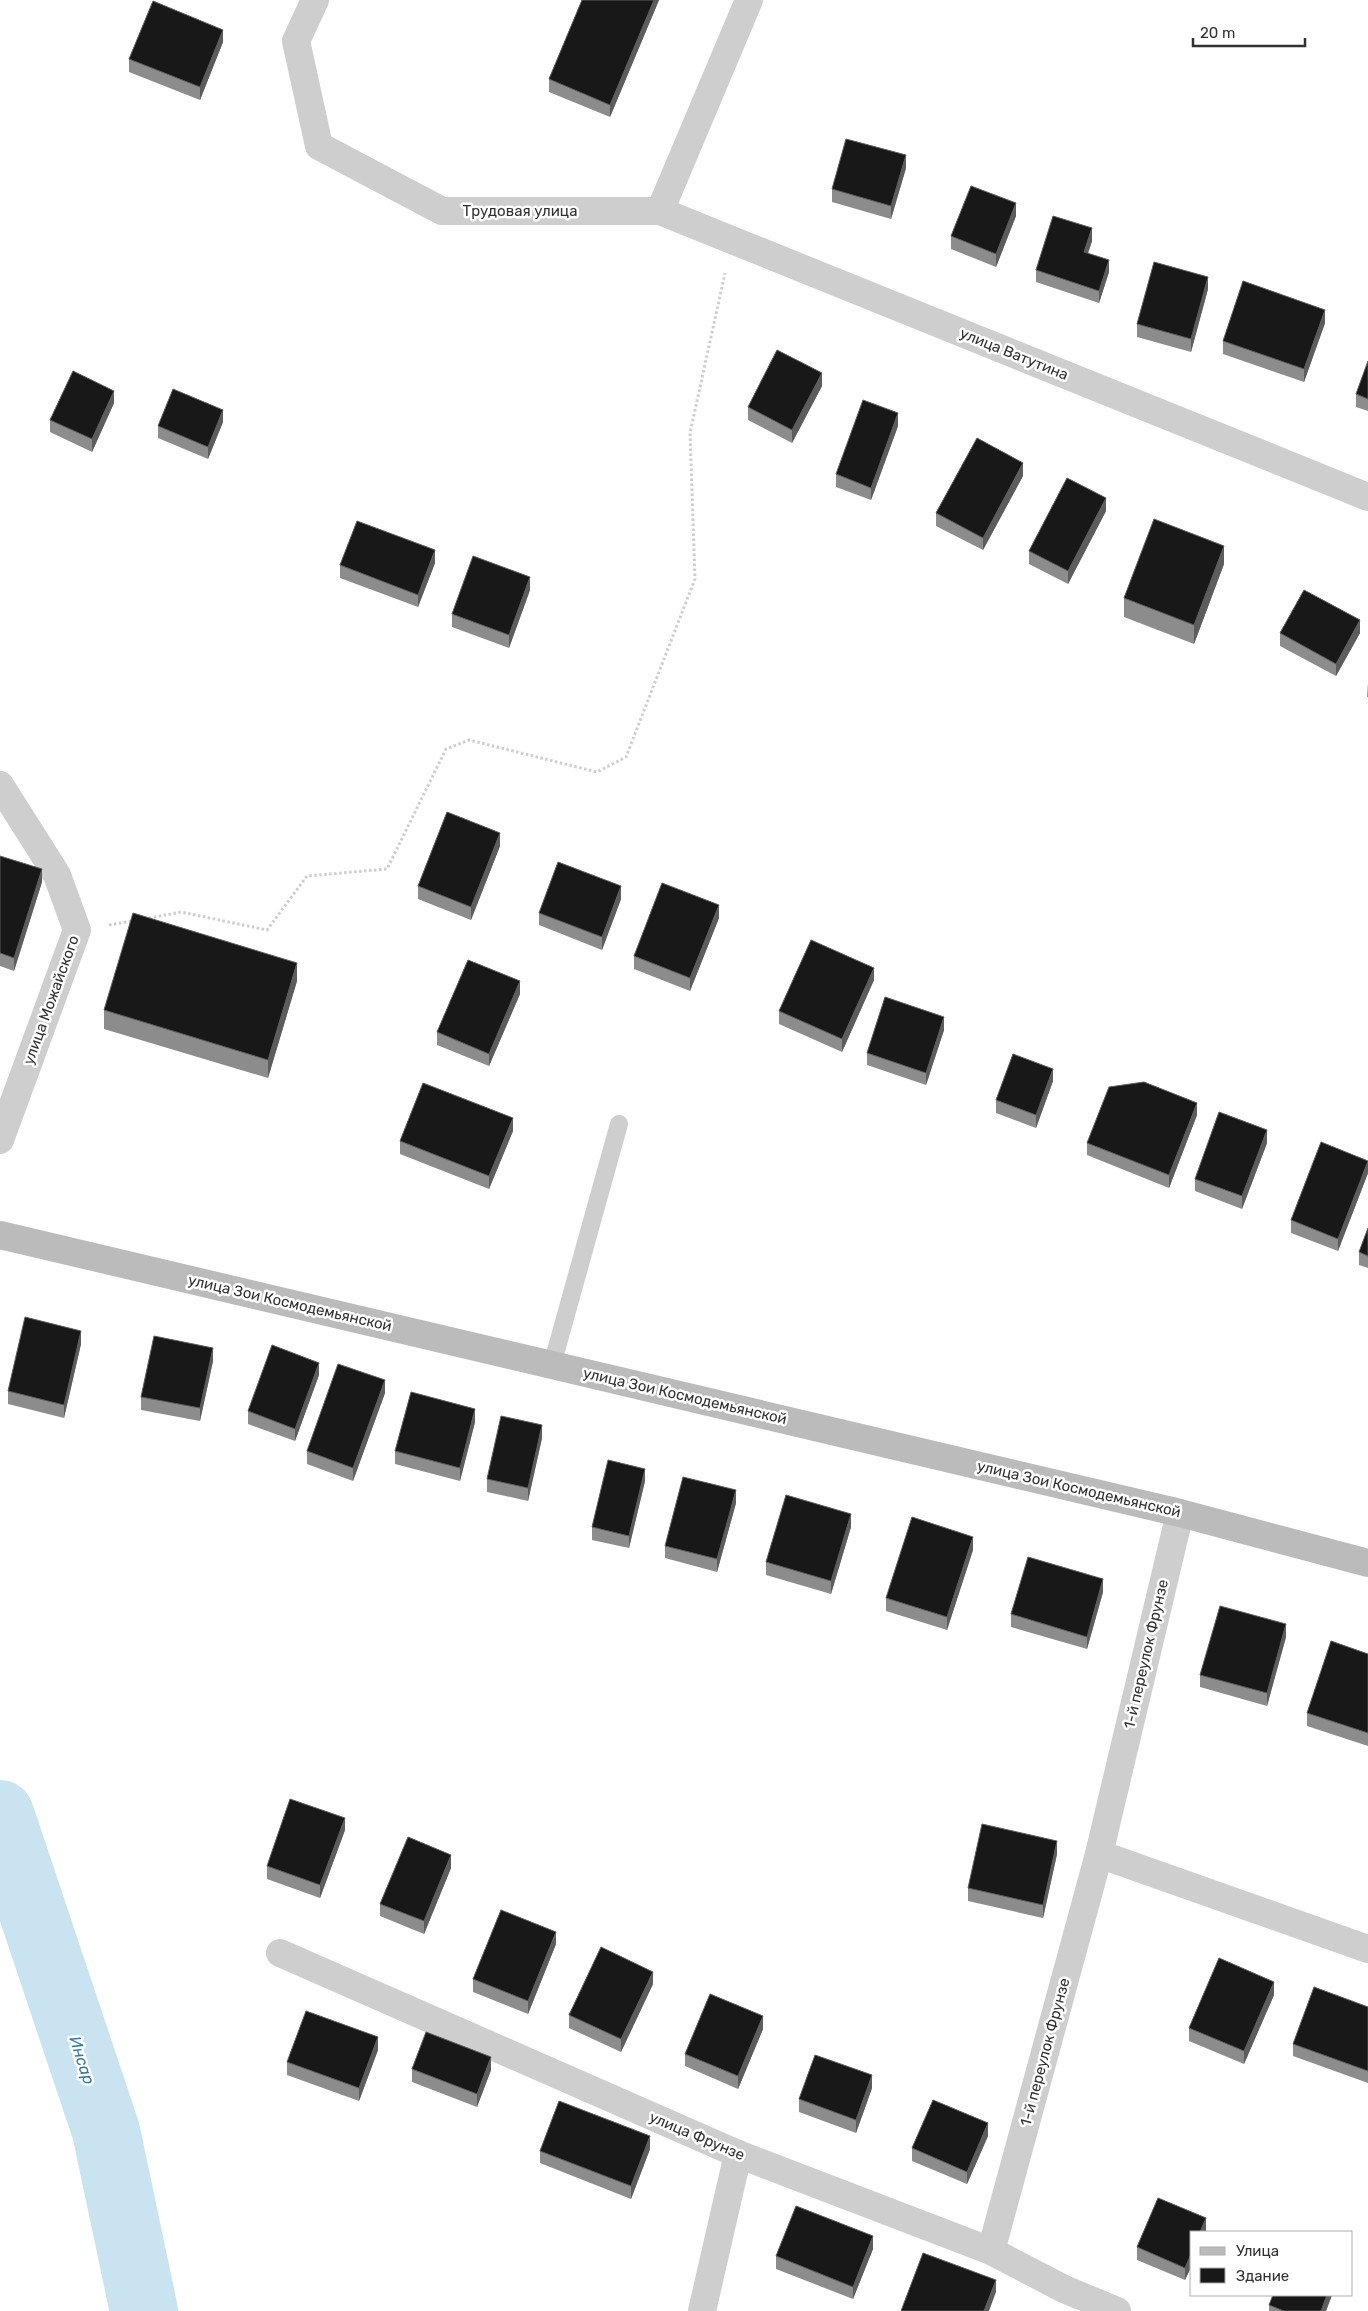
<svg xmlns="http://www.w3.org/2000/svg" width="1368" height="2311" font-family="Rubik,sans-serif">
<rect width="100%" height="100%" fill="#fff"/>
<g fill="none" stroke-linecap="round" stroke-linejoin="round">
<path stroke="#c9e3f0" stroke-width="68" d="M0,1814L106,2131L144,2311"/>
<g stroke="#cecece" stroke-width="3" stroke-dasharray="2.5 2.5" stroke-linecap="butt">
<path d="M144,919L181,912L267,930L307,876L387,869L446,749L469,740L597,772L626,757L695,579L690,433L725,273"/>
<path d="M109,925L133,921"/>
</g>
<path stroke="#cecece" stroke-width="18" d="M552,1365L619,1124"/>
<g stroke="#cecece" stroke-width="28">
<path d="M315,0L296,41L319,146L442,211H660L1368,497"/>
<path d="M660,211L749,0"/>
<path d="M0,785L57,875L77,930L0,1140"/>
<path d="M1099,1854L1368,1949"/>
<path d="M280,1953L738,2154L991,2251L1064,2289L1117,2311"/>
<path d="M991,2251L1099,1854L1180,1513"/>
<path d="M702,2311L738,2154"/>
</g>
<path stroke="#bbb" stroke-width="28" d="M0,1235L1180,1513L1368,1563"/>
</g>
<g fill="#8c8c8c">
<path d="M582,0H659L610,117L549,92V79Z"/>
<path d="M223,42L200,100L129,72V59Z"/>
<path d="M906,168L891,219L832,202V189Z"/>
<path d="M1016,216L996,267L951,249V236Z"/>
<path d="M1092,241L1088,253L1109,272L1099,303L1036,282V270Z"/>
<path d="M1208,289L1191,352L1137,337V324Z"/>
<path d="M1325,323L1304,382L1223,354V341Z"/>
<path d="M1368,361V411L1356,407V394Z"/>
<path d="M822,386L792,443L748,420V407Z"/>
<path d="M114,403L92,452L50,432V420Z"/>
<path d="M223,422L208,459L158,438V426Z"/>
<path d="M898,426L871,500L836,487V474Z"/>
<path d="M1023,476L983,550L936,526V513Z"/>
<path d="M1106,511L1068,584L1029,564V551Z"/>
<path d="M435,563L418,607L340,578V565Z"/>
<path d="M1224,564L1194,644L1124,617V598Z"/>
<path d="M530,590L509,648L452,627V614Z"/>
<path d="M1280,633H1360L1336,676L1280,646Z"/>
<path d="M1368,683V697H1367Z"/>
<path d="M500,846L471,920L418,899V886Z"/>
<path d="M0,856L42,882L14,971L0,966Z"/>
<path d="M621,899L602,950L539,925V913Z"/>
<path d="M719,918L690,991L634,969V956Z"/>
<path d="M874,980L842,1052L779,1024V1011Z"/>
<path d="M297,981L268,1078L104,1029V1010Z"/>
<path d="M520,994L489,1066L437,1045V1032Z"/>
<path d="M944,1030L926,1085L867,1065V1053Z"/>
<path d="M1053,1081L1036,1128L996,1113V1100Z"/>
<path d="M1197,1115L1169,1188L1087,1155V1143Z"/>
<path d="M513,1131L489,1189L400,1154V1141Z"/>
<path d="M1267,1143L1242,1209L1195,1191V1179Z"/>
<path d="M1368,1173L1338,1251L1291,1233V1220Z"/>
<path d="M1368,1228V1268L1359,1265V1252Z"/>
<path d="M81,1344L64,1418L8,1404V1391Z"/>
<path d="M213,1361L200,1421L141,1410V1397Z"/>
<path d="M319,1375L295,1441L248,1424V1411Z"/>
<path d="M385,1393L353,1481L307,1464V1451Z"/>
<path d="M475,1422L460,1481L395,1464V1451Z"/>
<path d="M542,1438L528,1501L487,1492V1479Z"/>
<path d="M645,1481L629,1548L592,1540V1527Z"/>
<path d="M736,1503L717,1572L665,1558V1546Z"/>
<path d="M851,1527L831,1594L766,1575V1562Z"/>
<path d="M973,1550L947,1630L886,1611V1598Z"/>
<path d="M1103,1592L1087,1649L1011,1627V1614Z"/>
<path d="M1286,1637L1267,1706L1200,1687V1675Z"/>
<path d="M1368,1654V1746L1307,1726V1713Z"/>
<path d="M345,1830L320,1898L267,1879V1866Z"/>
<path d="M1057,1854L1043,1918L968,1901V1888Z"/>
<path d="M451,1868L424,1934L380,1916V1904Z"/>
<path d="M556,1944L528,2014L473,1992V1979Z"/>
<path d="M653,1984L621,2052L569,2028V2015Z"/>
<path d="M1274,1995L1244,2064L1189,2041V2028Z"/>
<path d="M1368,2007V2083L1293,2056V2044Z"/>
<path d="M763,2029L738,2089L685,2066V2054Z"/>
<path d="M378,2050L359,2101L287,2075V2062Z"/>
<path d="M412,2069L491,2070L477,2107L412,2082Z"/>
<path d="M872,2088L856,2133L799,2112V2099Z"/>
<path d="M988,2136L967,2184L912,2161V2148Z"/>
<path d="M650,2149L631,2199L540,2163V2151Z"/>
<path d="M1158,2198L1206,2218V2232H1192V2265L1185,2280L1137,2260V2247Z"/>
<path d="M873,2249L853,2299L776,2269V2256Z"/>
<path d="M1273,2295H1332L1326,2311H1269V2305Z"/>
</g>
<g fill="#5d5d5d">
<path d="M654,0H659L610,117V105Z"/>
<path d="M223,30V42L200,100V87Z"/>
<path d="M906,155V168L891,219V206Z"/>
<path d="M1016,203V216L996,267V254Z"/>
<path d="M1092,228V241L1084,265V252Z"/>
<path d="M1109,260V272L1099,303V291Z"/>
<path d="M1208,277V289L1191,352V339Z"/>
<path d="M1325,310V323L1304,382V369Z"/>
<path d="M822,373V386L792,443V430Z"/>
<path d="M114,391V403L92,452V439Z"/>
<path d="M223,410V422L208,459V447Z"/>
<path d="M898,413V426L871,500V488Z"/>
<path d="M1023,463V476L983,550V538Z"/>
<path d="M1106,498V511L1068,584V571Z"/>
<path d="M1224,546V564L1194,644V625Z"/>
<path d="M435,550V563L418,607V595Z"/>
<path d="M530,577V590L509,648V635Z"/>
<path d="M1360,620V633L1336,676V664Z"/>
<path d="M500,833V846L471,920V907Z"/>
<path d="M42,869V882L14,971V958Z"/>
<path d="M621,886V899L602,950V937Z"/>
<path d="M719,905V918L690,991V978Z"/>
<path d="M297,963V981L268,1078V1060Z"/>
<path d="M874,968V980L842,1052V1039Z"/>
<path d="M520,981V994L489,1066V1054Z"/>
<path d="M944,1017V1030L926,1085V1073Z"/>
<path d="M1053,1069V1081L1036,1128V1115Z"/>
<path d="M1197,1103V1115L1169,1188V1175Z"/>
<path d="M513,1118V1131L489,1189V1176Z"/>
<path d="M1267,1130V1143L1242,1209V1196Z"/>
<path d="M1368,1161V1173L1338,1251V1239Z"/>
<path d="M81,1331V1344L64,1418V1405Z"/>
<path d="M213,1348V1361L200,1421V1408Z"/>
<path d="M319,1363V1375L295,1441V1429Z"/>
<path d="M385,1380V1393L353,1481V1468Z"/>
<path d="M475,1409V1422L460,1481V1468Z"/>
<path d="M542,1425V1438L528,1501V1488Z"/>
<path d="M645,1469V1481L629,1548V1536Z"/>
<path d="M736,1490V1503L717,1572V1559Z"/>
<path d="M851,1514V1527L831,1594V1581Z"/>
<path d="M973,1537V1550L947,1630V1617Z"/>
<path d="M1103,1579V1592L1087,1649V1637Z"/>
<path d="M1286,1624V1637L1267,1706V1693Z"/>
<path d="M345,1818V1830L320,1898V1885Z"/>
<path d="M1057,1841V1854L1043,1918V1905Z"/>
<path d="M451,1855V1868L424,1934V1921Z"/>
<path d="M556,1932V1944L528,2014V2001Z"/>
<path d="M653,1972V1984L621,2052V2039Z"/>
<path d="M1274,1982V1995L1244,2064V2051Z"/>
<path d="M763,2016V2029L738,2089V2076Z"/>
<path d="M378,2037V2050L359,2101V2088Z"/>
<path d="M491,2057V2070L477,2107V2094Z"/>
<path d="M872,2075V2088L856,2133V2120Z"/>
<path d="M988,2123V2136L967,2184V2172Z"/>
<path d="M650,2136V2149L631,2199V2186Z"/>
<path d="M1206,2218V2232H1200Z"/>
<path d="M873,2236V2249L853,2299V2287Z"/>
<path d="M1192,2252V2265L1185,2280V2268Z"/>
<path d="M996,2280V2292L989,2311H984Z"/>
<path d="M1327,2295H1332L1326,2311H1321Z"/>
</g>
<g fill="#181818" stroke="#5d5d5d">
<path d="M582,0H654L610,105L549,79Z"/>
<path d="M153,1L223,30L200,87L129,59Z"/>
<path d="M846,139L906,155L891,206L832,189Z"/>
<path d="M971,186L1016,203L996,254L951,236Z"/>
<path d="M1053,216L1092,228L1084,252L1109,260L1099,291L1036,270Z"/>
<path d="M1154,262L1208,277L1191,339L1137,324Z"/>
<path d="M1243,281L1325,310L1304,369L1223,341Z"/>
<path d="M777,350L822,373L792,430L748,407Z"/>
<path d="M1368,361V399L1356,394Z"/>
<path d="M73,371L114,391L92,439L50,420Z"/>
<path d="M173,389L223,410L208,447L158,426Z"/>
<path d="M863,400L898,413L871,488L836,474Z"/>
<path d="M977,438L1023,463L983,538L936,513Z"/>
<path d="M1067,478L1106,498L1068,571L1029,551Z"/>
<path d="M1154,519L1224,546L1194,625L1124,598Z"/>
<path d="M357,521L435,550L418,595L340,565Z"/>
<path d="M473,556L530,577L509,635L452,614Z"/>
<path d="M1304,590L1360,620L1336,664L1280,633Z"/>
<path d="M447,812L500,833L471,907L418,886Z"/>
<path d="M0,856L42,869L14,958L0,953Z"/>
<path d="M558,862L621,886L602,937L539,913Z"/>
<path d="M662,883L719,905L690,978L634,956Z"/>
<path d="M133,913L297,963L268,1060L104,1010Z"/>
<path d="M811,940L874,968L842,1039L779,1011Z"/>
<path d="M468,960L520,981L489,1054L437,1032Z"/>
<path d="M885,997L944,1017L926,1073L867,1053Z"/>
<path d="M1013,1054L1053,1069L1036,1115L996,1100Z"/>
<path d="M1144,1082L1197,1103L1169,1175L1087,1143L1109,1087Z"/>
<path d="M423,1083L513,1118L489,1176L400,1141Z"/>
<path d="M1219,1112L1267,1130L1242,1196L1195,1179Z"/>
<path d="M1321,1142L1368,1161L1338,1239L1291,1220Z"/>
<path d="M1368,1228V1256L1359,1252Z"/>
<path d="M25,1317L81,1331L64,1405L8,1391Z"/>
<path d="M154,1336L213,1348L200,1408L141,1397Z"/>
<path d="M272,1345L319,1363L295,1429L248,1411Z"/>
<path d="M338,1364L385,1380L353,1468L307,1451Z"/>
<path d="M411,1392L475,1409L460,1468L395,1451Z"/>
<path d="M501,1416L542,1425L528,1488L487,1479Z"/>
<path d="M608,1460L645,1469L629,1536L592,1527Z"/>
<path d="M683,1477L736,1490L717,1559L665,1546Z"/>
<path d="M786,1495L851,1514L831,1581L766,1562Z"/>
<path d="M912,1517L973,1537L947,1617L886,1598Z"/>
<path d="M1028,1557L1103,1579L1087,1637L1011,1614Z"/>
<path d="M1220,1606L1286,1624L1267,1693L1200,1675Z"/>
<path d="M1331,1641L1368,1654V1733L1307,1713Z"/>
<path d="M290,1799L345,1818L320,1885L267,1866Z"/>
<path d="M982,1824L1057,1841L1043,1905L968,1888Z"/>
<path d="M408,1837L451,1855L424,1921L380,1904Z"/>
<path d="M501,1910L556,1932L528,2001L473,1979Z"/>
<path d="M601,1947L653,1972L621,2039L569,2015Z"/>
<path d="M1219,1958L1274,1982L1244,2051L1189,2028Z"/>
<path d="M1314,1987L1368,2007V2071L1293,2044Z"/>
<path d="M710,1994L763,2016L738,2076L685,2054Z"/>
<path d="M306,2011L378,2037L359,2088L287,2062Z"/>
<path d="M426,2032L491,2057L477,2094L412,2069Z"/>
<path d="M815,2055L872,2075L856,2120L799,2099Z"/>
<path d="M933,2100L988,2123L967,2172L912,2148Z"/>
<path d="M559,2101L650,2136L631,2186L540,2151Z"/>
<path d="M1158,2198L1206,2218L1200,2232H1192V2252L1185,2268L1137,2247Z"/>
<path d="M796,2206L873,2236L853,2287L776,2256Z"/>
<path d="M923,2253L996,2280L984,2311H901Z"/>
<path d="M1273,2295H1327L1321,2311H1284L1269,2305Z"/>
</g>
<g text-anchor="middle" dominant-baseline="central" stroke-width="5" stroke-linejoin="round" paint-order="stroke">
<g font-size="15" fill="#313131" stroke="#fff">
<text x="520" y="211">Трудовая улица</text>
<text transform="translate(1014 354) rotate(22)">улица Ватутина</text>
<text transform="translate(51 1000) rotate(-70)">улица Можайского</text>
<text transform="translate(290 1303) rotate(13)">улица Зои Космодемьянской</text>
<text transform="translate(685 1396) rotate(13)">улица Зои Космодемьянской</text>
<text transform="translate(1079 1489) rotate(13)">улица Зои Космодемьянской</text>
<text transform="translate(1146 1654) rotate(-77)">1-й переулок Фрунзе</text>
<text transform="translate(1045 2052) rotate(-75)">1-й переулок Фрунзе</text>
<text transform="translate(697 2136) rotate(23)">улица Фрунзе</text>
</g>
<g font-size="16" font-style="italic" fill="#357a9d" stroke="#fff">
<text transform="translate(82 2060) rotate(72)">Инсар</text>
</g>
</g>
<rect x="1190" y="2231" width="162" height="65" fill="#ffffff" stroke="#adadad"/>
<rect x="1200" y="2247" width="25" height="8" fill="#bbbbbb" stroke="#adadad"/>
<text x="1236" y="2256" font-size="15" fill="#313131">Улица</text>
<rect x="1200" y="2268" width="25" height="15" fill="#181818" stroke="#adadad"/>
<text x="1236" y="2281" font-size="15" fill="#313131">Здание</text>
<path d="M1193 38v8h112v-8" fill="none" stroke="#313131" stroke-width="2.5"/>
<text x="1200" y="38" font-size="15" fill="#313131" stroke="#ffffff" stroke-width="4" paint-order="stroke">20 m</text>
</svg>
